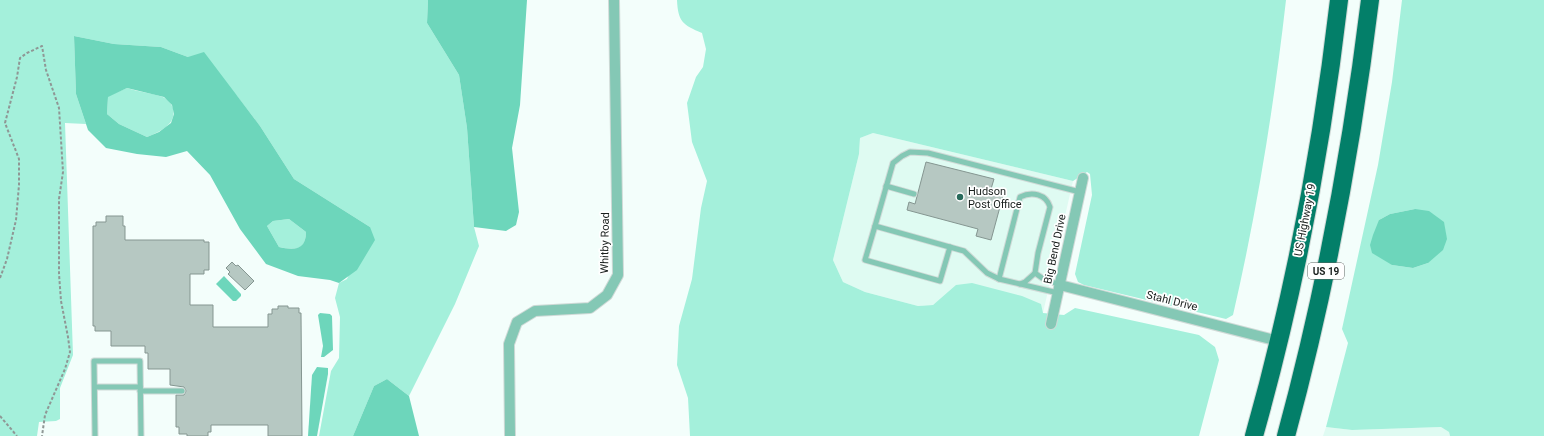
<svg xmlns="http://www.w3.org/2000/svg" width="1544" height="436" font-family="Roboto,sans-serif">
<rect width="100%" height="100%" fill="#f3fefb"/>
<g fill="#dffbf2">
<path d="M873,133L1073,181L1043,313L943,297L933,305L918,306L865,292L843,282L833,260L859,154L860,138Z"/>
<path d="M1326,427L1352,430L1441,427L1449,432L1450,436H1323Z"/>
</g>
<g fill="#a4f0db" fill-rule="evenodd">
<path d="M0,0H428L427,23L459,75L467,128L474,227L479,246L455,304L409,396L387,379L374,386L353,436H319L331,371L339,358L340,317L335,298L339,283L347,279L370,227L294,179L260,126L237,96L188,57L161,47L114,44L74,36L76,94L86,124L65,123L73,355L60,388V419L56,421L39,422L37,436H0Z"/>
<path d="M677,0H1286C1274,106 1257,211 1233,315L1226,319L1084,285L1078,282L1075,274L1092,195L1090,174L1087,172L1073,181L873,133L860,138L859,154L833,260L843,282L865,292L918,306L933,305L956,285L972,283L1022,296L1041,304L1043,313L1064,315L1075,308L1199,335L1215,347L1219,360L1199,436H690L688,398L677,365L679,326L692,279L701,208L707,181L692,142L687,103L696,77L703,67L706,49L702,33C683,25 678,22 677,0Z"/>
<path d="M1402,0H1544V436H1450L1449,432L1441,427L1352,430L1326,427L1348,343L1342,329L1378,165L1392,82ZM1415,209L1428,263L1413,268L1392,265L1379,220L1390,214Z"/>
<path d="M127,88C138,92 152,93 163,97C167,99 172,104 173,108C177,124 160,132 147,137L119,124L107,114L108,96Z"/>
<path d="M289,219L306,232C306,251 294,250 279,247L267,226L273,221Z"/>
</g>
<g fill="#6dd6bb" fill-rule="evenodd">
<path d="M428,0H527L520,105L512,148L519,212L516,225L506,231L474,227L467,128L459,75L427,23Z"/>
<path d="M74,36L114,44L161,47L188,57L204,52L260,126L294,179L370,227L375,240L357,270L339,283L330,280L298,276L266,264L240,229L210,175L187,151L166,157L137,154L106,148L88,130L76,94ZM127,88L164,97L172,105L174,114L171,123L159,132L147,137L119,124L107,114L108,97ZM289,219L306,232C306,251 293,250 279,247L267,226L273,221Z"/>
<path d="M1415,209L1429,211L1444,222L1447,239L1443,250L1428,263L1413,268L1392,265L1372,253L1370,245L1373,235L1379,220L1390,214Z"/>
<path d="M224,276L241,294V296L236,301H233L216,284Z"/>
<path d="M320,313L330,314L332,316L333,350L324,357H321L323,346L318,315Z"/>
<path d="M317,367L328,368V374L317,436H308L312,375Z"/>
<path d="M387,379L409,396L419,436H353L374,386Z"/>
</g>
<g fill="#b6c8c2" stroke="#859691">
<path d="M926,162L994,179L991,189L1004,192L991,240L976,236L978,229L907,210L909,202L915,204Z"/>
<path d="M106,216H123V226H125V240H204V242H209V270H204V274H190V305H213V327H268V314H272V309H278V306H288V308H299V313H301L302,436H268V425H211V432H208V436H187V434H179V427H176V395H184L186,391L184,387L170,385V369H148V353H145V346H111V331H95V326H93V226H96V222H106Z"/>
<path d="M232,262L236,266L238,265L254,281L245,290L228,274L230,272L226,268Z"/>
</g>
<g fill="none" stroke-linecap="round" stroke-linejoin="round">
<defs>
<g id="lane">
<path d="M886,186L914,194"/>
<path d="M875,226L865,260L940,281L950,247"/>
<path d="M999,279L1020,197C1032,191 1046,194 1050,207L1038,253L1035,273L1042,278L1060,285"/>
<path d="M1020,284L1025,282L1035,273"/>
<path d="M1058,293L999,279L987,273L964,251L875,226L893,163L902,156L910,152L928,153L1080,192"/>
<path d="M95,387H140"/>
<path d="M140,391H182"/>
<path d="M95,436L94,361H140L141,436"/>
</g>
<g id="street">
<path d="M1060,285L1278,341"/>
<path d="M1051,324L1083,178"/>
<path d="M510,436L509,344L517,322L535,311L590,308L607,295L618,275L614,0"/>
</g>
<g id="highway">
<path d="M1254,436C1294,294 1322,147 1339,0"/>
<path d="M1286,436C1325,293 1352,147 1370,0"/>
</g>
</defs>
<use href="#lane" stroke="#d0dad7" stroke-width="7"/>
<use href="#street" stroke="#d0dad7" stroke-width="12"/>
<use href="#highway" stroke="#d0dad7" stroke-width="20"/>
<g stroke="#8f9795" stroke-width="2" stroke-dasharray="3 2" stroke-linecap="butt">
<path d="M0,278L7,259L16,220L19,185V159L5,123L17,77L20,58L27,53L42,46L46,70L59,108L63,172L59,199V274L61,301L68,337L70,352L65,369L45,415L42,436"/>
<path d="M0,416L17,436"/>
</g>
<use href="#lane" stroke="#84c8b5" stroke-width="5"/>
<use href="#street" stroke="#84c8b5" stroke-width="10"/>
<use href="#highway" stroke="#037f69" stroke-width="18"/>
</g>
<circle fill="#296b5c" stroke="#fff" stroke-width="1.5" cx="960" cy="197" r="4"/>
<g text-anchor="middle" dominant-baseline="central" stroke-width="3.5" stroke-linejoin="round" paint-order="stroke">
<rect fill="#fff" stroke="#5e6261" stroke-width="1" x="1308" y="263" width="36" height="16" rx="3"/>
<g font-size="10" font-weight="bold" fill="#191f1d">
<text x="1326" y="271">US 19</text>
</g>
<g font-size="11" fill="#191f1d" stroke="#fff" text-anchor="start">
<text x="968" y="191">Hudson<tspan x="968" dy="13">Post Office</tspan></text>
</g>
<g font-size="11" fill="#191f1d" stroke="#fff">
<text transform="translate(1305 220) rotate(-79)">US Highway 19</text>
<text transform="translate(605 243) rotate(-89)">Whitby Road</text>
<text transform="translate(1055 249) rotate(-78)">Big Bend Drive</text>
<text transform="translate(1172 301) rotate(14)">Stahl Drive</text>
</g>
</g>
</svg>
